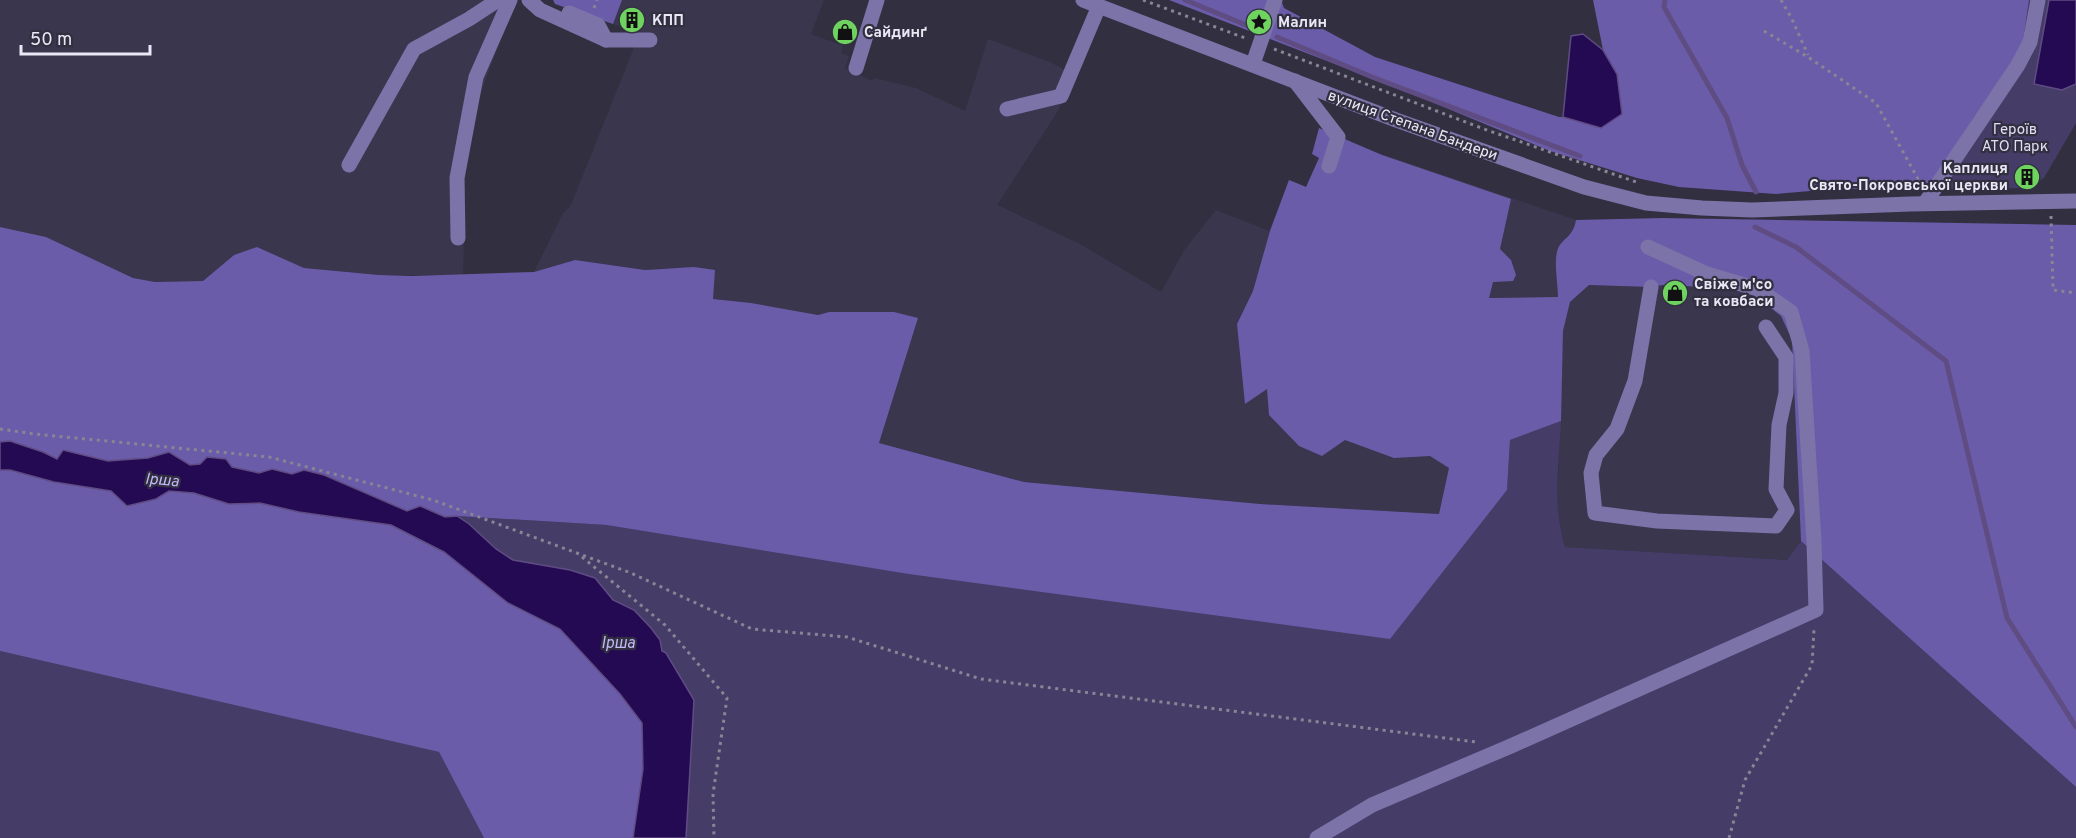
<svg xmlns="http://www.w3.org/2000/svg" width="2076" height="838" viewBox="0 0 2076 838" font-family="Overpass,sans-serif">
  <rect width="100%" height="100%" fill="#322f41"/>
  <g fill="#3a364e">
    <polygon points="0,0 501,0 513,5 477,104 466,147 463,275 379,275 304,268 257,247 234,255 203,281 155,282 133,278 46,237 0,227"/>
    <polygon points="622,0 824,0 811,34 843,46 841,53 849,56 845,68 872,81 874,78 916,88 965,111 988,39 1052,63 1076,76 1056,114 997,205 1080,244 1161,292 1185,249 1216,210 1269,231 1289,180 1337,198 1355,145 1576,220 1564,297 1489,298 1439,514 1260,504 1024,482 879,443 918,318 829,312 818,315 751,303 712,299 667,268 645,270 575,260 534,272 563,213 570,207 640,33 613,24"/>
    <polygon points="1589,285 1651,287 1663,285 1747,289 1781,316 1792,340 1801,541 1788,560 1565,547 1559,528 1557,507 1563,331 1570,302"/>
  </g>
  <g fill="#453d68">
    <polygon points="2029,0 2049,0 2034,84 2062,90 2076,84 2076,123 2044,178 2028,188 1928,189 1974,117 2022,48"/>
    <path d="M1561,421C1559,463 1552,506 1565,547L1787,560L1801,541L2076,787V838H686L688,803L660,640L634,610L613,600L595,578L570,570L513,560L496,549L469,524L457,516L607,525L1479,524L1507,490L1510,440Z"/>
    <polygon points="0,651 439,752 484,838 0,838"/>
  </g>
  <g fill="#6b5ca9">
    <polygon points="553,0 622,0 613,24 555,4"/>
    <polygon points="1169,0 1281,0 1284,8 1375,57 1559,117 1563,117 1617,74 1603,50 1593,0 2029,0 2022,48 1974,117 1928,189 1834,189 1776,194 1679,187 1637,178 1550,151 1410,93"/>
    <path d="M1319,128L1382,155L1511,199L1500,249L1511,260L1516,275L1513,281L1493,282L1489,298L1558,297C1558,285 1554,263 1557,252C1560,238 1573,239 1576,220L1663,218L2076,225V787L1801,541L1792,340L1781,316L1747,289L1663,285L1651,287L1589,285L1570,302L1563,331L1561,421L1510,440L1507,490L1390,639L909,574L607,525L457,516L448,518L420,506L407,511L324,475L304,470L292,474L272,469L259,473L232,467L200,464L190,465L169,452L148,458L108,461L90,457L57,459L43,452L10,441L0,442V227L46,237L133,278L155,282L203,281L234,255L257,247L304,268L379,275L412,276L534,272L575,260L645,270L694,267L715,270L713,299L751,303L818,315L829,312H894L918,318L879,443L1024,482L1260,504L1439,514L1449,468L1430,456L1394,458L1345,440L1322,456L1299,446L1269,415L1267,389L1245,404L1237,324L1253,291L1270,231L1289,180L1306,187L1319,158L1312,154Z"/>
    <polygon points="0,470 10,470 54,482 111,491 127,506 156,499 169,491 193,493 229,504 260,503 299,512 391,525 444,552 508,603 560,629 620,694 642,723 643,769 633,838 484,838 439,752 0,651"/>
  </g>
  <g fill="#240953" stroke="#5f4c83" stroke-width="1.5">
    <polygon points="2049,0 2076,0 2076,84 2062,90 2034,84"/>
    <polygon points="1583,34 1603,50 1617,74 1622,114 1601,128 1563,117 1571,36"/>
    <polygon points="10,441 43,452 57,459 63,450 108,461 148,458 169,452 190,465 200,464 207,457 226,459 232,467 259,473 272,469 292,474 304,470 324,475 407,511 420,506 445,517 457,516 469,524 496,549 513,560 570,570 595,578 613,600 634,610 651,628 660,640 662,651 666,653 694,700 686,838 633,838 643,769 642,723 620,694 560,629 508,603 444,552 391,525 299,512 260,503 229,504 194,493 169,491 156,499 127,506 111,491 54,482 10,470 0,470 0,442"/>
  </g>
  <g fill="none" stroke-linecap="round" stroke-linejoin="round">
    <g stroke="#5f4c83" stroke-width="5">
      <polyline points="1185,0 1251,27"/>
      <polyline points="1665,0 1664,7 1727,118 1742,165 1756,192"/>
      <polyline points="1277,37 1372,77 1580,156"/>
      <polyline points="1755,227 1796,247 1946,361 2007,618 2076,727"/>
    </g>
    <g stroke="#888594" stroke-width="3" stroke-dasharray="3 4.5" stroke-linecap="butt">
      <polyline points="1143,0 1245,38"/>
      <polyline points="1781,0 1791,17 1808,55"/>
      <polyline points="594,8 597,0"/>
      <polyline points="1764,31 1808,57 1876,103 1918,179 1921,180"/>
      <polyline points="1274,49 1484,129 1639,183"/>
      <polyline points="2051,216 2053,290 2076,293"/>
      <polyline points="0,429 35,434 269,457 433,500 631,573 752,629 847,637 981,679 1476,742"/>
      <polyline points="582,557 665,625 727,698 713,794 714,838"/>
      <polyline points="1729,838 1745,780 1812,665 1814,629"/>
    </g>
    <g stroke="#7c73a8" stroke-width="15">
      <polyline points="529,0 540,10 606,40 650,40"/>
      <polyline points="1083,0 1396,120 1584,187 1646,203 1702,208 1752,210 1910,204 2076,201"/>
      <polyline points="569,13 598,25 606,40"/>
      <polyline points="1253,64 1275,0"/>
      <polyline points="856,68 877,0"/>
      <polyline points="1295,81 1338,137 1329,166"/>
      <polyline points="1007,109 1061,96 1099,6"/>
      <polyline points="349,165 414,49 469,19 498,0"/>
      <polyline points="1925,203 2018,65 2030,42 2038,0"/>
      <polyline points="458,238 457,178 476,77 510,0"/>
      <polyline points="1651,287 1635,381 1617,429 1596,455 1591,473 1595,513 1657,521 1776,526 1787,510 1776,489 1779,425 1786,393 1786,357 1766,327"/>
      <polyline points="1317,838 1372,805 1511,746 1816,610 1814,541 1802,351 1791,312 1758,289 1707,274 1648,247"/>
    </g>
  </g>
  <defs>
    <g id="building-disc" transform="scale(1.35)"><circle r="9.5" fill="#6fd35f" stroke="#322f41"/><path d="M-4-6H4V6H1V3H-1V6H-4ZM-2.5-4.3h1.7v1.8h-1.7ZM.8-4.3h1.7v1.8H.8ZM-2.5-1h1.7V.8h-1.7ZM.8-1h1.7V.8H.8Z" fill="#111"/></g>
    <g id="sight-disc" transform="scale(1.35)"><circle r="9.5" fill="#6fd35f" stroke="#322f41"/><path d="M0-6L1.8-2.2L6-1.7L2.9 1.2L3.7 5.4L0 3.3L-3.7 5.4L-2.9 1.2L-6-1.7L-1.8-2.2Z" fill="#111"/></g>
    <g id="shop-disc" transform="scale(1.35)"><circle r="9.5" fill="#6fd35f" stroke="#322f41"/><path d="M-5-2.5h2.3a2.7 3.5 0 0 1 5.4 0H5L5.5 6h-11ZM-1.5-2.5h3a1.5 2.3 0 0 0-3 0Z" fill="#111"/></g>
  </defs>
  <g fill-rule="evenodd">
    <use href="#building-disc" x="632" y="20"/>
    <use href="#sight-disc" x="1259" y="22"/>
    <use href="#shop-disc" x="845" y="32"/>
    <use href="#building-disc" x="2027" y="177"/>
    <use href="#shop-disc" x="1675" y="293"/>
  </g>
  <g text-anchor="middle" stroke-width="4.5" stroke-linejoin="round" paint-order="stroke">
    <g font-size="15" font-weight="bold" fill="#eae8f4" stroke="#322f41" text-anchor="start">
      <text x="652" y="25">КПП</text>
      <text x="1278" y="27">Малин</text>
      <text x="864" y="37">Сайдинґ</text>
      <text x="2008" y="173" text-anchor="end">Каплиця<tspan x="2008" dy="17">Свято-Покровської церкви</tspan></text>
      <text x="1694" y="289">Свіже м'со<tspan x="1694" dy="17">та ковбаси</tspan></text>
    </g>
    <g font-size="15" fill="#eae8f4" stroke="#322f41">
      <text transform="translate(1413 125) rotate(20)" y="5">вулиця Степана Бандери</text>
    </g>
    <g font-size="15" fill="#e0ddf3" stroke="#322f41">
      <text x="2015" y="134">Героїв<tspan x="2015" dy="17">АТО Парк</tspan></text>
    </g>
    <g font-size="16" font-style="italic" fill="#c2b9f9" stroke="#322f41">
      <text transform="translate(162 479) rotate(5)" y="6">Ірша</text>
      <text x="618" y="648">Ірша</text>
    </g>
  </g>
  <path d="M21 45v9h129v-9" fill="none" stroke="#eae8f4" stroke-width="3"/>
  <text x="30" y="45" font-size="18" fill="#eae8f4" stroke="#322f41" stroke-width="4.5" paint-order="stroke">50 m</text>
</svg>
